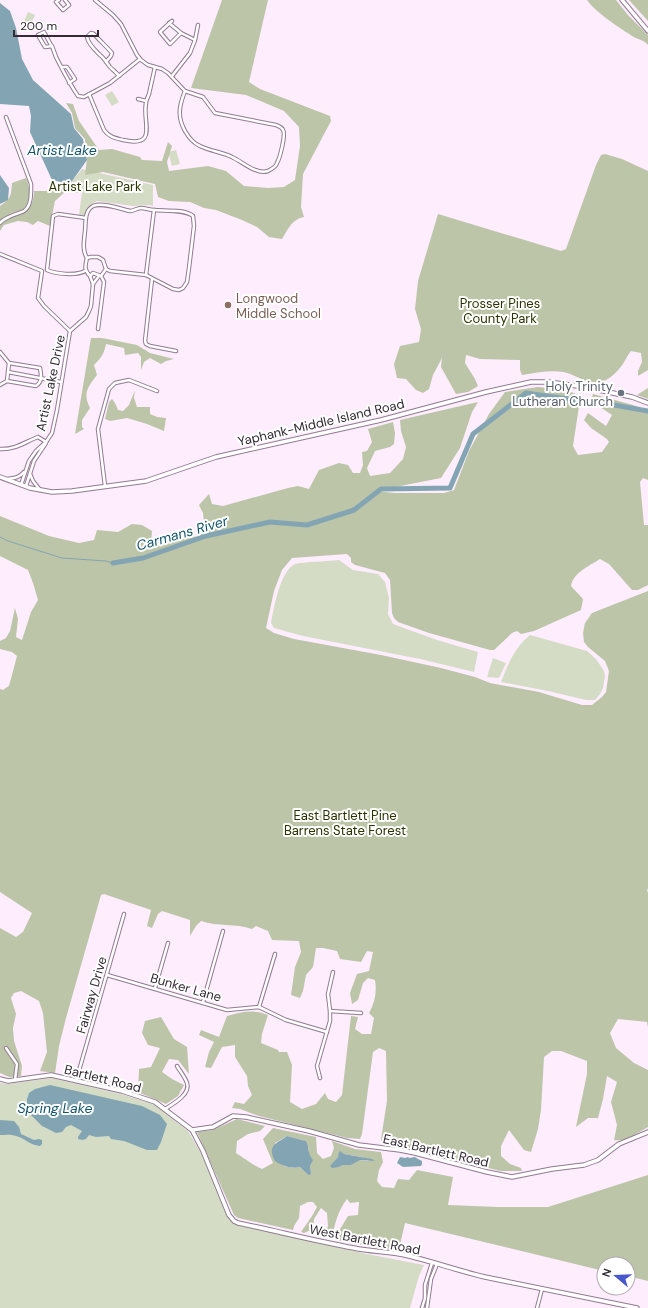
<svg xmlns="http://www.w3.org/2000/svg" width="648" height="1308" viewBox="0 0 648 1308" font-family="'DM Sans',sans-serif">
  <rect width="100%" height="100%" fill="#fdedfd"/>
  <g fill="#d5dcc5">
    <polygon points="28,12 35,15 29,29 22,26"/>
    <polygon points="112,91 119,102 112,106 105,95"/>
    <polygon points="176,150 180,164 172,166 168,152"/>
    <path d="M82,169L153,185V206L149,205L133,206L97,201C90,205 88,209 85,216L79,215L82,192L70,184Z"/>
    <path d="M339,560L353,570L378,574L385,582L389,598L388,614L393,624L437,640L478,652L474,672L420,659L303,636L274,628L271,623C274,608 280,571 295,564C301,562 331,561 339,560Z"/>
    <path d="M530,635L587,651L596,659L604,671L605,676L603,688L600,694L595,700H586L548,691L501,682C508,664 515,647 530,635Z"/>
    <polygon points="493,658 506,663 499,678 487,677"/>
    <polygon points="51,1078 121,1094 155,1105 188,1131 201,1153 229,1217 238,1224 367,1254 424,1265 419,1276 410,1308 0,1308 0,1083 7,1084"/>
  </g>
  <g fill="#bcc5a7" fill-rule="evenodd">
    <path d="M222,0H268L249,82L260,89L330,116L331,121L303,174L301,207L304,217C292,219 288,229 282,239L269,237L257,227L242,220L216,210L204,208L190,202L169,201L158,197L155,184L103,172L85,175L87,159L85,139L75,128L72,113L66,103L73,104L79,121L99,150L112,149L140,157L142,160L162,161L168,142L172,146L167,162L169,171L208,166L226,171L244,186L268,188L284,187L295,180L300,146L299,127L284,111L246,95L191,88Z"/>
    <path d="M587,0H616L628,15L648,35V45C644,40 639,40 634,37C621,29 595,12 587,0Z"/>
    <polygon points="629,0 648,0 648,21"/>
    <path d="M605,154L622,159L648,171V370L638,376V371L642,362L641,353L631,351C626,357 624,364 619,369C616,373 609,379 604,381C590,388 577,374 563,372C550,370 535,373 522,375L520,370V360L480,359L466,355L465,363L475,379L478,386L468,392L456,394L441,367L442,358L433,375L429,389L423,393L416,390L406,379L397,378L394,364L400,346L419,342L421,329L415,309L418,281L438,214L561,251L566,249L596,165L601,155Z"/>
    <path d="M26,178C31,189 30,199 25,209L11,213L0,222V206C11,198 11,196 12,183Z"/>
    <path d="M72,186L77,189L80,193L66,191L55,201L50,226L38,221L33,225L27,222L18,221L4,225L0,231V225C15,210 33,220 34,191H49L63,187Z"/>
    <path d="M91,338H102L137,345L150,353L174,359L166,361L161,364L150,358L144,362L141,370V357L138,353L125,355L124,348L106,344C104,354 101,358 94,365L97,375C87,388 83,393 90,408L82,420V427L84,429L75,434Z"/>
    <path d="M538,387L566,390L583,397L579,406L573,446L578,455L602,452L609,442L607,439L591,428L584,420L588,413L606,426L612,415L591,401L593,394L633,405L648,411V480L643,478L640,482L644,525H648V585L638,590H632L609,564L600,559C589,566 573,573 571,586L583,599L581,610L534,631L521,634L517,631L512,633L494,650H490L429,633L398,622L394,618L392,613L390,580L385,573L355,565L351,562V558L347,554L292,558L282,570L274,591L266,628L274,633L294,639L381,655L441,668L475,677L490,683L539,692L582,705H592L602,697L606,692L609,671L605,661L588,647L584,642L583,633L585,623L592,613L648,591V888L647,891L648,892V1027L647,1022L618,1019L610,1033L616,1048L634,1063L648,1070V1127C637,1133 627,1142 614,1140L617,1125L611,1102L617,1082L607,1076L603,1099L598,1118H588L576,1127L587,1074V1061L561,1051H552L544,1057L541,1110L538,1129L531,1152L524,1150L509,1130L501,1146V1156L510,1164L521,1168L522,1171H500L412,1148L386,1144L382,1143L381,1139L387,1101L386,1051L379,1048L373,1052L362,1134L360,1139L347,1138L259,1116L240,1109L232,1108L235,1102L244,1104L252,1095L248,1086L247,1076L235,1057V1045L222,1047L211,1068L205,1067L209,1052L214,1042L199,1035L201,1030L219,1037L227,1016C242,1012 253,1009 268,1015L262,1034L261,1043L278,1050L279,1052H287L292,1065L290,1102L302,1109L316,1104L325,1093L328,1099L336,1102L342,1095L351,1016L358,1017L355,1029L362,1034H371L374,1018L369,1013C375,1002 377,992 375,980L368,978L363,983L358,1000L352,1004L350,993L357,974L369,971L373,952L367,951L361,962L340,959L337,951L323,948H316L313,967L306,975L303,991L300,998L291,995L295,967L301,952L299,941L272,940L268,931L256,926L252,929C235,923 218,927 201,921L196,926L190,936V920L162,911L158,914L152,928L147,926L151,910L104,894L101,895L66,1018L59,1046L55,1073L40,1071L47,1052L43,1013L39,1001L21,991L14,993L11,998L16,1014L13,1028L14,1041L22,1066L21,1076L9,1077L0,1073V928L16,937L23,932L32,913L0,892V689L4,690V689L9,686L17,656L12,652L0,649V641L6,638L10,631L15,608L18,619L16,637L22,640L31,612L38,600L33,583L28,570L0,556V516L49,536L79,543L94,540L97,530L118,532L132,524L142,525L152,531L151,545L157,546L168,541L199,536L205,531L203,513L199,505L209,494L212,504L223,506L288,488L298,486L309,489L319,470L339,463L348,465L353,473H360L363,465L362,452L367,451L372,442L368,429L393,422L395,433L394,444L390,447L375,451L367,468L370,476L390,473L403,459L406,447L401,431L400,420L478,402L472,412L460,448L441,478L375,491L395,493H444L454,490L469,451L489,414L505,392Z"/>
    <polygon points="648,388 648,399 637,395"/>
    <polygon points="135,390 134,398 137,407 150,407 150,414 157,417 166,418 164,431 147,424 127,418 110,421 105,419 109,402 112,399 115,403 118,410 123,411 129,405"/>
    <polygon points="161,1017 174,1039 187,1047 189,1074 178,1060 169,1059 162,1072 172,1079 184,1085 178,1096 166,1104 138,1092 139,1069 151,1067 160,1048 148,1045 142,1033 145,1021"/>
    <path d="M237,1119L265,1126L260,1131L248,1134L237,1141L236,1153L254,1165L262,1169L273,1163L263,1139L273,1128L316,1137L317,1153L323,1159L331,1156L334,1148L332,1141L355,1149L381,1152L383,1162L379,1170L377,1181L382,1187L394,1188L398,1179L409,1180L417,1170L453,1177L448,1205L497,1207H548L648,1175V1281L628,1276V1264H604V1271L405,1223L399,1249L397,1251L336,1240L339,1231L348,1216L358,1215L359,1202L350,1203L347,1199C339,1209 333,1226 333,1239L324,1236L328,1226L327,1213L321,1208L314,1219L313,1229L304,1233L301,1232L312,1216L317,1207L313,1202H308L300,1206L299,1218L294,1226L293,1230L238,1218L234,1215L197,1132L213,1130ZM287,1136L306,1141L309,1150L308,1155L312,1160L310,1166L311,1173L307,1174L300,1167L293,1168L284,1166L282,1164L275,1143ZM343,1154L362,1157L370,1161L359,1160L351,1165H343L339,1167L331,1166L338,1157Z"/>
  </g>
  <g fill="#83a5b3">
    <polygon points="0,3 10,11 16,28 22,59 33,80 71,114 74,128 83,139 87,160 70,184 52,180 30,132 31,116 29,106 0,104"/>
    <polygon points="0,175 9,188 8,200 0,204"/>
    <polygon points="50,1085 142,1106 160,1115 167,1124 161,1142 157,1150 147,1150 124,1141 111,1139 109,1136 96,1137 89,1135 86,1139 82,1140 78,1139 78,1137 82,1131 71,1125 66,1127 62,1132 56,1133 42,1126 31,1115 27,1102 27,1099 29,1093 35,1089"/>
    <path d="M0,1120L14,1121L19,1127L21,1134L34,1140L39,1139L42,1140V1144L40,1146C29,1145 25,1138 16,1136C11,1134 5,1135 0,1135Z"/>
    <path d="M287,1136L306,1141C310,1149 307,1153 313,1160L310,1166L311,1173L310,1175L307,1174L300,1167C290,1169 283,1166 275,1161C267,1145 276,1144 287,1136Z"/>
    <polygon points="340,1151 344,1154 372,1159 375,1161 360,1160 351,1165 343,1165 339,1167 332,1168 330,1166 338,1157 339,1152"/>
    <polygon points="400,1157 405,1158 408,1157 409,1158 415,1157 418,1159 422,1161 422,1164 421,1166 403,1167 397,1163"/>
  </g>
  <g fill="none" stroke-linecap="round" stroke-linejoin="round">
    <polyline stroke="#83a5b3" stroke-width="1" points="0,537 8,541 62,558 106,561 113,563"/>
    <g stroke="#83a5b3" stroke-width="5">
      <polyline points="597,402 648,411"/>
      <polyline points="113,563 143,558 206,536 270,522 307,525 354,510 381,489 450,488 473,434 526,393 581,401"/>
    </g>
    <g stroke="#917a92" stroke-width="4.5">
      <g id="street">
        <polyline points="59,0 56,2 63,10 69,5 65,0"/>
        <path d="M95,0L113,15L121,24L137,55L141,60L148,65L162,69L168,73L185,91L203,97L215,113L276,125C278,126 282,127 283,130C286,134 280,158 277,163C276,167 272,169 268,171C256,175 243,162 232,157C222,152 210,151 200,146C193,143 189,138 185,131C177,117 179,106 185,91"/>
        <polyline points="169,23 181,33"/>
        <polyline points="195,40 198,25"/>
        <path d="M52,46L45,47L38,35L44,32L51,45L52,46L56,57C63,71 69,83 78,96L84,97L110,83L140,59"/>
        <path d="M106,62L111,56L112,53C106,46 100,41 94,34L91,33L87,37C88,44 95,50 100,55C104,58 107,63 110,67C113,70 117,73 119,76"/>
        <polyline points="63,67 67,67 75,79 69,83"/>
        <polyline points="172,76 190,53 195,40 181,33 170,44 160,32 172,21"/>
        <path d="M89,94L104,130C109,137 115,138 123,140C159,148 142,122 146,103C146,100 148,97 149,94C151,85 153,76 155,67"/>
        <polyline points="138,99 146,101"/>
        <path d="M0,223C3,219 7,218 11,216C15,214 20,213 24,211C32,206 31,192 31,184L6,117"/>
        <polyline points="0,254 42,271 38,298 44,306 70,331"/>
        <path d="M91,257H98L103,260L106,269L101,276L93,273L90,276C84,270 85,266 87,258Z"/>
        <path d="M87,258C82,250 84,241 85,231C86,223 84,211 93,206C103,202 120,209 130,211C134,211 137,208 141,208C145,208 150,210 154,210C164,211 185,209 193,216L194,226L189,268L187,282L183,288L179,290L173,289L146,275L110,271L106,269"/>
        <path d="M85,271C76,276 56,274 47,270L53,216L58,214L86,218"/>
        <polyline points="146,275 154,210"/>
        <polyline points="90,276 93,284 99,276"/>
        <polyline points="152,279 145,341 146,344 150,346 176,351"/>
        <polyline points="98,329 104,282 101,276"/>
        <path d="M0,352L9,363L40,368C41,375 43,381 36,386L7,381L0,385"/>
        <polyline points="8,372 61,382"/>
        <polyline points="7,381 9,363"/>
        <path d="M0,449C15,450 25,442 38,437L46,442"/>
        <polyline points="30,474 33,481 40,490"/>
        <path d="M7,479C14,478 19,478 24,472"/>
        <polyline points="21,485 29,461 36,451 46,442 52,433 57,410 70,331 86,317 89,311 91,306 93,284"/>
        <polyline points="26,486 34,461 46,443"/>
        <polyline points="105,486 98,429 109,389 115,383 129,380 157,391"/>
        <polyline points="107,975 227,1010 259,1007 286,1020 327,1032"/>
        <polyline points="155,988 168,943"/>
        <polyline points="203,1002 223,931"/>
        <polyline points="259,1007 275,954"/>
        <polyline points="330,1011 361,1013"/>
        <polyline points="6,1048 17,1064 15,1080"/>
        <polyline points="320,1078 317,1066 330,1021 330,1011 328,994 333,972"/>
        <polyline points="76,1081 124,914"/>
        <path d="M165,1109C173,1104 191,1094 187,1083C185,1077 180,1071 177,1066"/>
        <polyline points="422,1308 425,1298 425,1285 432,1263"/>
        <polyline points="427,1308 431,1279 437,1264"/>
        <polyline points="537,1308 542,1289"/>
      </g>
    </g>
    <g stroke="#917a92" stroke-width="5.5">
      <g id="secondary">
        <polyline points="622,0 648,31"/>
        <polyline points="0,477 30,488 52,492 72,491 146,481 216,457 381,420 486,392 531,382 549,382 584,387 632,397 648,403"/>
        <path d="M0,1079L8,1081L51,1075L122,1091L155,1102L192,1130L203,1151L229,1215L234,1221L238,1223C277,1231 315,1241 354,1248C372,1252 391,1251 409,1256C434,1262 459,1271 485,1277L637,1308"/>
        <polyline points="192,1130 213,1127 233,1116 246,1117 309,1131 359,1145 400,1150 415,1153 487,1172 512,1177 552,1169 584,1165 598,1160 619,1144 648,1132"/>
      </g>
    </g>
    <use href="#street" stroke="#fff" stroke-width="2.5"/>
    <use href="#secondary" stroke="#fff" stroke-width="3.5"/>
  </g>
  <circle fill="#8d6e63" stroke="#fff" stroke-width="1.5" cx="228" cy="305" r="4"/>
  <circle fill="#6b7280" stroke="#fff" stroke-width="1.5" cx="621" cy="393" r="4"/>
  <g text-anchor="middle" stroke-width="4" stroke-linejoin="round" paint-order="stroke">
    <g font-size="13" fill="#2a3401" stroke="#fff">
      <text x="95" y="191">Artist Lake Park</text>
      <text x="500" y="308">Prosser Pines<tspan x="500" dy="15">County Park</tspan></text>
      <text x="345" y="820">East Bartlett Pine<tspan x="345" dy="15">Barrens State Forest</tspan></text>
    </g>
    <g font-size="13" fill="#785e54" stroke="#fff" text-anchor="start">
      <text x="236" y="303">Longwood<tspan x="236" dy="15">Middle School</tspan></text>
    </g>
    <g font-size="13" fill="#332a34" stroke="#fff">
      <text transform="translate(50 383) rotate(-78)" y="5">Artist Lake Drive</text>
      <text transform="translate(321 422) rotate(-13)" y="5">Yaphank-Middle Island Road</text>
      <text transform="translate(186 987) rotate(16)" y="5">Bunker Lane</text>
      <text transform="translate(91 995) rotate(-74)" y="5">Fairway Drive</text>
      <text transform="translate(103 1078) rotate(14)" y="5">Bartlett Road</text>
      <text transform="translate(436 1150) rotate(13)" y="5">East Bartlett Road</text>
      <text transform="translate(365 1239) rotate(11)" y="5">West Bartlett Road</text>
    </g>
    <g font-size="13" fill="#5b616d" stroke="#fff" text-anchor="end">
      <text x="613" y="391">Holy Trinity<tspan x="613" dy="15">Lutheran Church</tspan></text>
    </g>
    <g font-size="14" font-style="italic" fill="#13556c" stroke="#fff">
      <text x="62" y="155">Artist Lake</text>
      <text transform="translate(182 533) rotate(-16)" y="5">Carmans River</text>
      <text x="55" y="1113">Spring Lake</text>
    </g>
  </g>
  <g transform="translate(616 1276) rotate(289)"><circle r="19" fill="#ffffff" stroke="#adaaae"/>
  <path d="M0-3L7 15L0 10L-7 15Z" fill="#4857cc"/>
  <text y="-6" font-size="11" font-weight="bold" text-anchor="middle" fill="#332a34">N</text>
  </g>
  <path d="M14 30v6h84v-6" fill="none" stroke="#332a34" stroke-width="2"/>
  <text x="20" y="30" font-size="12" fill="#332a34" stroke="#ffffff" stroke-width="3" paint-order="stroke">200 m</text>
</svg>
